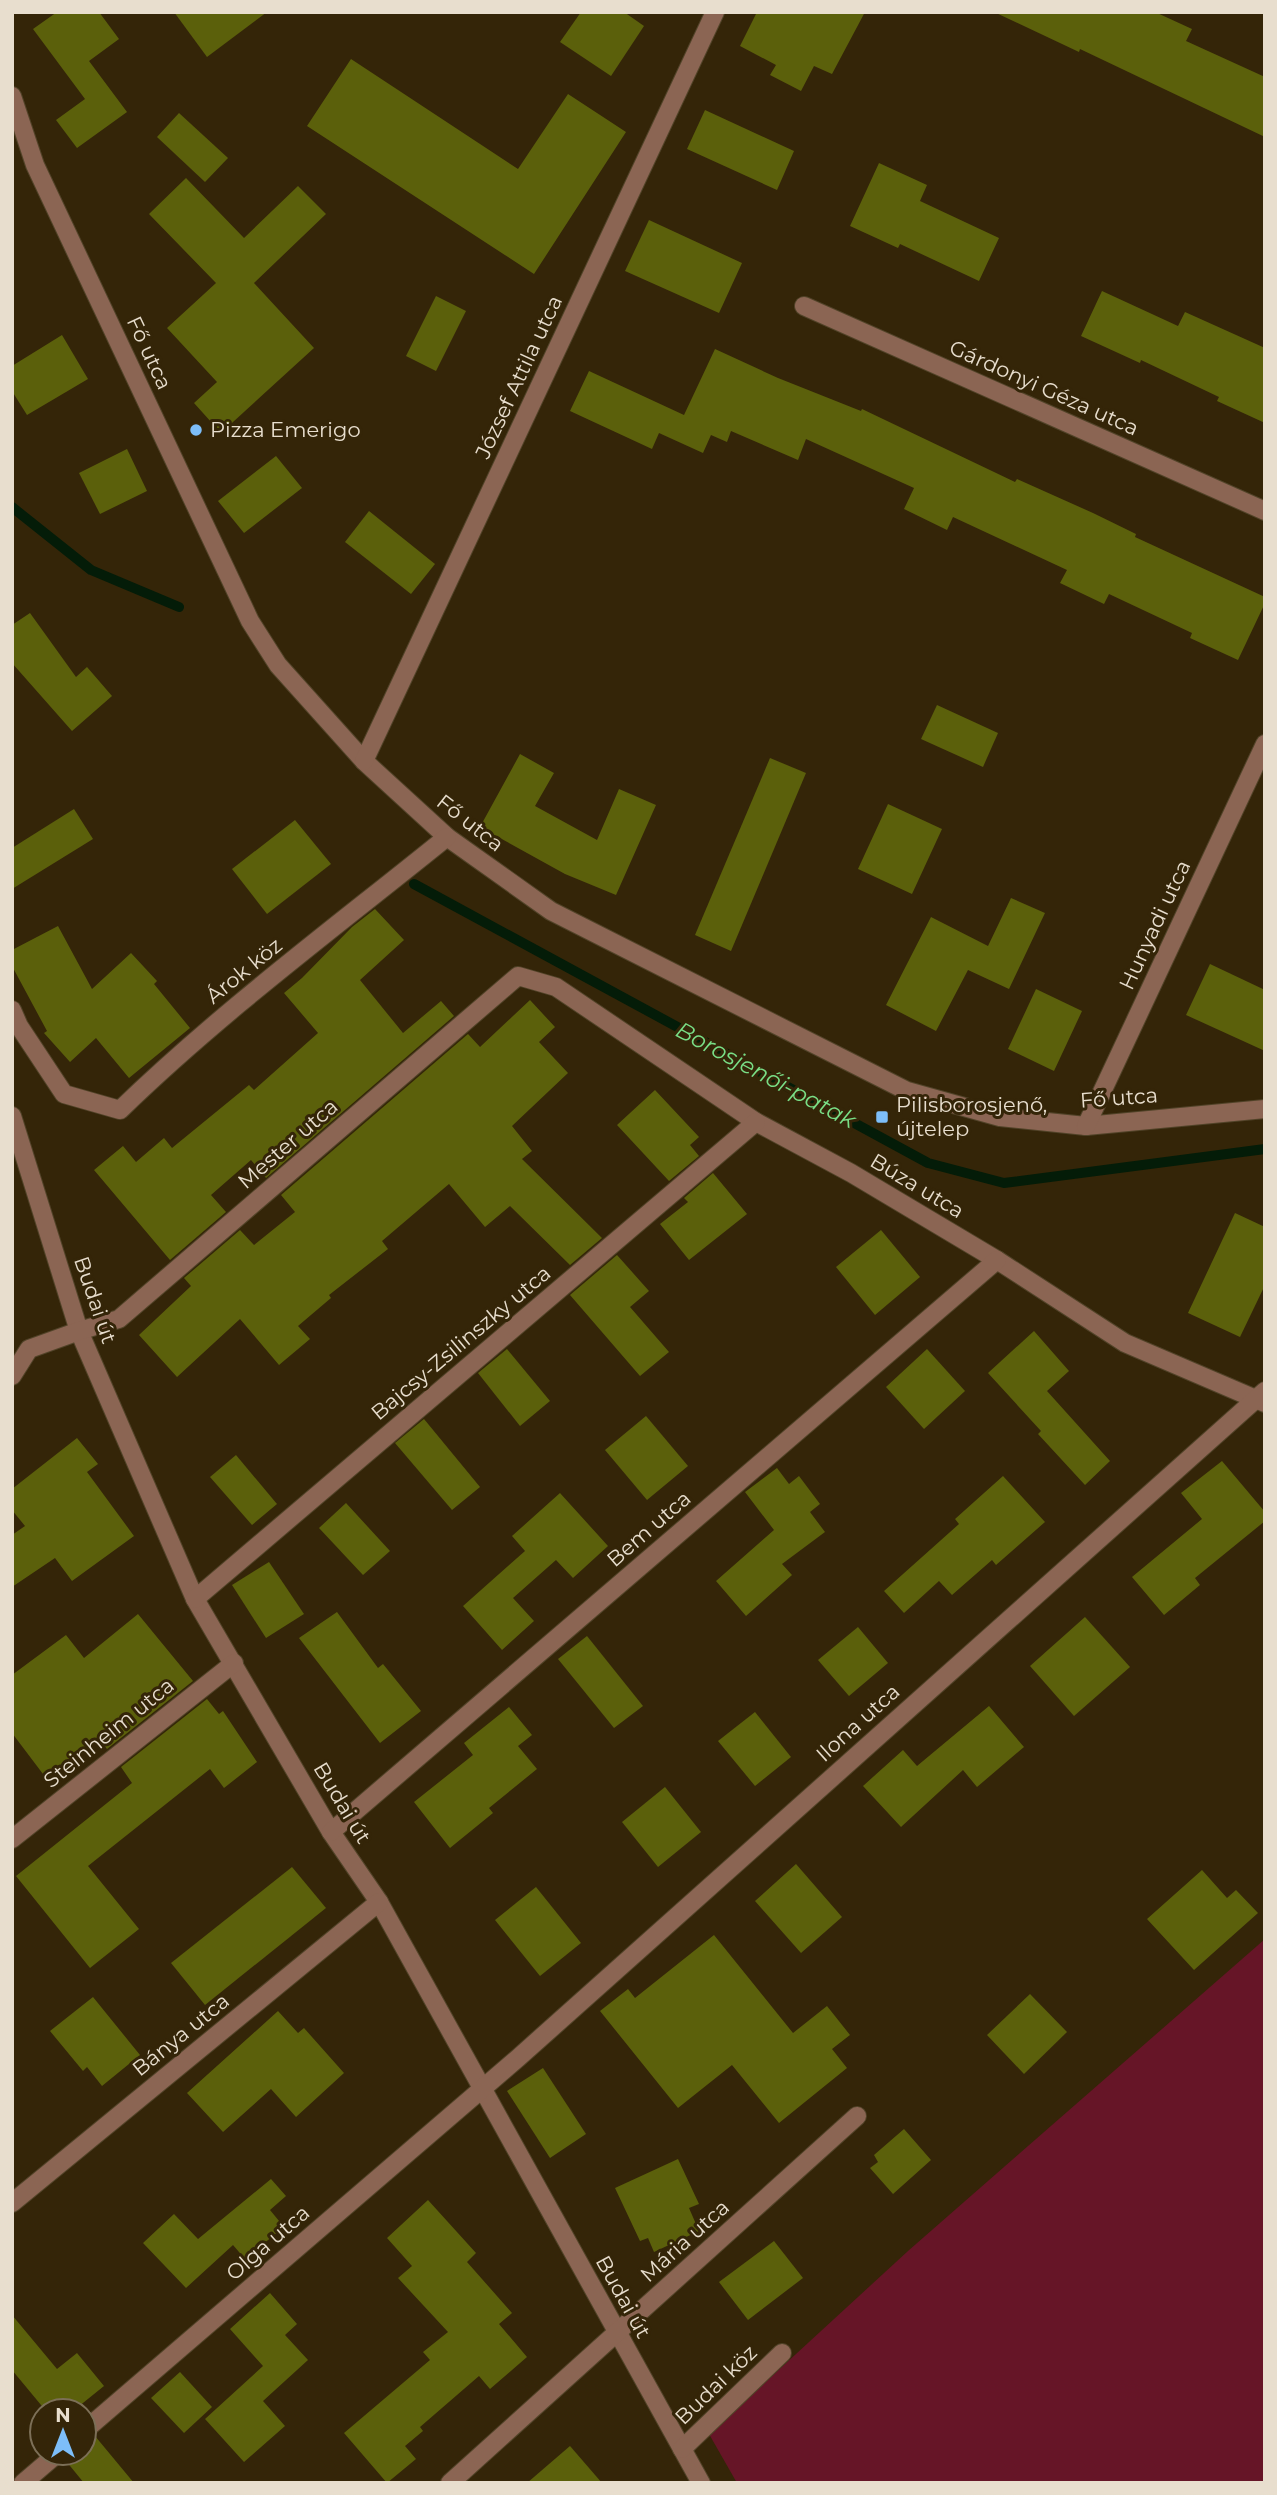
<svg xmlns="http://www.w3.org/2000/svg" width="1277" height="2495" viewBox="0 0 1277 2495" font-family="Montserrat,sans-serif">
  <rect width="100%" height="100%" fill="#342508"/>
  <polygon fill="#661527" points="1265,1939 1265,2483 737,2483 709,2434 908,2251"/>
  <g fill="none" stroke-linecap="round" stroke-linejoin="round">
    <g stroke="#041c08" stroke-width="10">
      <polyline points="12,507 91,570 179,607"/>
      <polyline points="414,884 928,1163 1004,1183 1265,1149"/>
    </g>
  </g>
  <g fill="#5b600b">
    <polygon points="57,12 99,12 119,39 89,61 127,112 77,148 56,120 85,99 33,29"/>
    <polygon points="174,12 267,12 207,57"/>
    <polygon points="581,12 624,12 644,26 611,76 560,42"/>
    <polygon points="757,12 865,12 832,74 814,66 801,91 770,75 776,65 740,46"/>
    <polygon points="994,12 1155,12 1192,29 1186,41 1265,77 1265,137 1080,49 1079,52"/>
    <polygon points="351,59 518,169 568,94 626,132 534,274 307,126"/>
    <polygon points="705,110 794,151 777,190 687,149"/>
    <polygon points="179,113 228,158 205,182 157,137"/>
    <polygon points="879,163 927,185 920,201 999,238 979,281 900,244 898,248 850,226"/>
    <polygon points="186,178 244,238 298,186 326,214 254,283 314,348 221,433 194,403 217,382 167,328 216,283 149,214"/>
    <polygon points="649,220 742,263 719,313 625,271"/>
    <polygon points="1102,291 1178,326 1185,312 1265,348 1265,423 1217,401 1219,397 1141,360 1140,363 1081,336"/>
    <polygon points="436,296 466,311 436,371 406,356"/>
    <polygon points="62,335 88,379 27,415 12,391 12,366"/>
    <polygon points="715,349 778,378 861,411 862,409 1015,482 1017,479 1093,513 1136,534 1135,537 1265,597 1265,603 1238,660 1190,638 1192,633 1109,594 1104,604 1060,583 1067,570 953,517 947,530 904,509 914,488 806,439 798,460 731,431 727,442 711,435 703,453 659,433 652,449 570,411 589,371 684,415"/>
    <polygon points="127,449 147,491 100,514 79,473"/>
    <polygon points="276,456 302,488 244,533 218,501"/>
    <polygon points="369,511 435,564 411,594 345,542"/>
    <polygon points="30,613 76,677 87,667 112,696 72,731 12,663 12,625"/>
    <polygon points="937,705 998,733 983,767 921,739"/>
    <polygon points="520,754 554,773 535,806 597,840 619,789 656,805 616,895 565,874 480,827"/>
    <polygon points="770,758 806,773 731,951 695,935"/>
    <polygon points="888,804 942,829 912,894 858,869"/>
    <polygon points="74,809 93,839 12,889 12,848"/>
    <polygon points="295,820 331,864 267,914 232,869"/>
    <polygon points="1011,898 1045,913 1009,989 968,970 936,1031 886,1005 931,917 988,946"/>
    <polygon points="375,909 404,940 360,980 403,1033 441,1001 454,1016 266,1178 251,1160 211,1195 226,1212 170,1260 94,1170 123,1146 136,1162 164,1138 172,1148 249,1085 254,1090 318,1033 284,993 302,978 352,927"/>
    <polygon points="58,926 92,989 131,953 157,981 154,984 190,1028 129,1078 96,1038 70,1062 44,1033 47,1031 12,966 12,950"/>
    <polygon points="1210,964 1265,990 1265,1051 1186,1015"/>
    <polygon points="1036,989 1082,1011 1054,1071 1008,1049"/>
    <polygon points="530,1000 555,1027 539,1042 568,1073 512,1126 532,1151 522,1159 602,1238 570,1265 510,1206 485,1227 449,1184 382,1241 388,1249 329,1295 331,1298 298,1326 310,1339 279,1365 240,1319 177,1377 139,1335 191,1286 184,1278 240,1230 254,1245 295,1212 281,1195 468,1034 480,1047"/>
    <polygon points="655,1090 699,1137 690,1145 699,1156 669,1181 617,1125"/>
    <polygon points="713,1173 747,1214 689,1260 660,1224 688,1202 684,1198"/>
    <polygon points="1235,1213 1265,1227 1265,1285 1240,1337 1188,1313"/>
    <polygon points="881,1230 920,1277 875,1315 836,1267"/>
    <polygon points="617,1255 649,1291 630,1307 669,1352 640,1376 570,1295"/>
    <polygon points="1034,1331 1069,1371 1047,1391 1110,1461 1085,1485 1038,1434 1041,1431 988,1373"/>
    <polygon points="507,1349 550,1401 520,1426 478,1373"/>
    <polygon points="927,1349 965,1391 924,1429 886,1387"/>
    <polygon points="646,1416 688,1466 647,1500 605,1450"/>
    <polygon points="424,1419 480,1487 452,1510 395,1443"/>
    <polygon points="77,1438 98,1464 87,1472 134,1536 72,1581 55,1558 12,1587 12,1535 25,1526 12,1510 12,1489"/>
    <polygon points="236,1455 277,1504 252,1525 210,1477"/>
    <polygon points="1222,1461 1265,1512 1265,1521 1195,1578 1200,1585 1164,1615 1132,1577 1202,1519 1181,1493"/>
    <polygon points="777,1468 789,1484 799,1476 820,1504 810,1512 825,1532 782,1564 792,1575 746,1616 716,1581 774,1530 745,1492"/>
    <polygon points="1003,1476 1045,1522 996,1565 992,1560 952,1595 939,1581 904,1613 884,1591 959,1524 955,1519"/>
    <polygon points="560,1493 608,1546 573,1578 556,1560 513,1598 534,1621 502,1650 463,1606 525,1551 512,1536"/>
    <polygon points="346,1503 390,1551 363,1575 319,1528"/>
    <polygon points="269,1562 304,1614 266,1638 232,1585"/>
    <polygon points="337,1612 378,1668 383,1664 421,1711 380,1743 299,1638"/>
    <polygon points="138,1614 193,1681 107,1749 99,1739 46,1778 12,1733 12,1675 66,1635 84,1658"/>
    <polygon points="1085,1617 1130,1667 1074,1716 1030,1666"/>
    <polygon points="858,1627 888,1663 849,1696 818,1660"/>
    <polygon points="587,1636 643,1706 614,1728 558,1659"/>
    <polygon points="207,1699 219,1714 223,1711 257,1762 224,1788 210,1769 88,1866 139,1929 90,1968 16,1876 132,1783 121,1767"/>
    <polygon points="989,1706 1024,1747 977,1787 963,1770 901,1827 863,1786 903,1750 917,1766"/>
    <polygon points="509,1707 532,1735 518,1746 537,1769 489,1808 493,1813 450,1848 414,1802 473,1755 464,1743"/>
    <polygon points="755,1712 791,1757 755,1786 718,1741"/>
    <polygon points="665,1787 701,1832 658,1867 622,1822"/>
    <polygon points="796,1864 842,1917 801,1953 755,1901"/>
    <polygon points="292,1867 326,1908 205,2005 171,1963"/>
    <polygon points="1202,1870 1227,1898 1236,1890 1258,1913 1194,1970 1147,1919"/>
    <polygon points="536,1887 581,1943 540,1976 495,1920"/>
    <polygon points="714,1935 793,2033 827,2006 850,2035 832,2049 847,2068 779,2123 732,2065 678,2108 600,2011 628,1989 635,1998"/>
    <polygon points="1030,1994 1067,2032 1024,2074 987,2035"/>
    <polygon points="93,1997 140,2055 102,2086 87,2067 83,2071 50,2031"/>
    <polygon points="278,2011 298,2033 304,2028 344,2073 296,2117 271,2089 223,2132 187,2093"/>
    <polygon points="543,2068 586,2134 550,2158 507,2091"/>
    <polygon points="904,2129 931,2160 893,2194 870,2168 878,2162 874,2155"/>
    <polygon points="678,2159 699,2204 689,2208 699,2231 654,2252 648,2238 640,2241 615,2188"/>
    <polygon points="271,2179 286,2196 270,2210 284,2227 245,2259 233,2245 186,2288 143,2243 174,2214 198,2239"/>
    <polygon points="428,2200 476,2253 467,2262 512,2313 499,2324 527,2357 490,2389 479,2376 420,2427 423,2431 405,2446 416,2459 387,2483 344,2433 430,2360 423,2352 448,2332 398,2278 412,2266 387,2238"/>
    <polygon points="774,2241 803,2278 748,2320 719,2282"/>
    <polygon points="270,2293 297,2324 285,2335 308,2360 263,2401 285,2426 244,2462 205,2419 263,2366 230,2329"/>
    <polygon points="12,2315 57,2369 77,2353 104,2386 73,2411 46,2411 12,2370"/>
    <polygon points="180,2372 212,2407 184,2433 151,2398"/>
    <polygon points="95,2436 134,2483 84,2483 66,2461 72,2453 84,2453 84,2443"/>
    <polygon points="570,2446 602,2483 527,2483"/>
  </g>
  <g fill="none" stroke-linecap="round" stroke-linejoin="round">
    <g stroke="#514328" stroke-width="20">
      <g id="minor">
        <polyline points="12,96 35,165 250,621 278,665 364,761 447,837 551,911 907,1091 1000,1117 1086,1126 1265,1109"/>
        <polyline points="804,306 1265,511"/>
        <polyline points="364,761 715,12"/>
        <path d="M12,1010L19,1026L64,1094L120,1110C222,1011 337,926 447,837"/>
        <polyline points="12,1116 79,1331 195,1599 331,1832 379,1902 701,2483"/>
        <polyline points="1086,1126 1265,744"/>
        <polyline points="12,1376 29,1349 79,1331 119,1319 518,976 556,987 756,1122 851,1173 997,1260 1125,1343 1265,1403"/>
        <polyline points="195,1599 756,1122"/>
        <polyline points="331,1832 997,1260"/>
        <polyline points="12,1839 234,1663"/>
        <polyline points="12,2203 379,1902"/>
        <polyline points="84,2431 518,2058 1265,1391"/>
        <polyline points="682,2449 782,2353"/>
        <polyline points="23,2483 58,2453"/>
        <polyline points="450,2483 857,2116"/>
      </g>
    </g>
    <use href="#minor" stroke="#8b6553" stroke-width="18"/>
  </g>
  <g fill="#7dbef9" stroke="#342508" stroke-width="2.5">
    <circle cx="196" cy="430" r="7"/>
    <rect x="875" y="1110" width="14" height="14" rx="3.5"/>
  </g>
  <g text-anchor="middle" stroke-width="6" stroke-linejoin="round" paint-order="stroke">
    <g font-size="21" fill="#e8dece" stroke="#342508">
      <text transform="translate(149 353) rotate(65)" y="7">Fő utca</text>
      <text transform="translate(519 377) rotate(-65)" y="7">József Attila utca</text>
      <text transform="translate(1044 388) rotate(24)" y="7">Gárdonyi Géza utca</text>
      <text transform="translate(470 823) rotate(38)" y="7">Fő utca</text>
      <text transform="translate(1155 925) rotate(-65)" y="7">Hunyadi utca</text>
      <text transform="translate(244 971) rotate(-39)" y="7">Árok köz</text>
      <text transform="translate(1119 1098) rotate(-4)" y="7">Fő utca</text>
      <text transform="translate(288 1144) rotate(-41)" y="7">Mester utca</text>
      <text transform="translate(917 1186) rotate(31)" y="7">Búza utca</text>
      <text transform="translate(95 1300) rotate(71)" y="7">Budai út</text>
      <text transform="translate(461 1343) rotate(-40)" y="7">Bajcsy-Zsilinszky utca</text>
      <text transform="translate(649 1529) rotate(-41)" y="7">Bem utca</text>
      <text transform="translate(858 1723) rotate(-42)" y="7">Ilona utca</text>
      <text transform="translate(109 1733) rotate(-39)" y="7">Steinheim utca</text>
      <text transform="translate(342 1803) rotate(59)" y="7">Budai út</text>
      <text transform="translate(181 2035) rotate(-39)" y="7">Bánya utca</text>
      <text transform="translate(685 2241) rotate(-42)" y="7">Mária utca</text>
      <text transform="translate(268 2243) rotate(-41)" y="7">Olga utca</text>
      <text transform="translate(623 2297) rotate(61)" y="7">Budai út</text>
      <text transform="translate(716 2385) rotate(-44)" y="7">Budai köz</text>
    </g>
    <g font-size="21" fill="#e8dece" stroke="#342508" text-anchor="start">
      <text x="210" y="437">Pizza Emerigo</text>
      <text x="896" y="1112">Pilisborosjenő,<tspan x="896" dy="24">újtelep</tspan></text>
    </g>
    <g font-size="23" font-style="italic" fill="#79de86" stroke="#342508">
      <text transform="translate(766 1075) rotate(28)" y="8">Borosjenői-patak</text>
    </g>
  </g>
  <rect width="1277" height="2495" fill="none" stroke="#e8dece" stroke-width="28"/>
  <g transform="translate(63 2432)"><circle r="33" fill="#342508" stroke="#7c6f57" stroke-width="2"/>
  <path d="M0-5L12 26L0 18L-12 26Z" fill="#7dbef9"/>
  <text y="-10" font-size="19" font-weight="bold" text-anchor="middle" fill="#e8dece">N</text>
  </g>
</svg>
